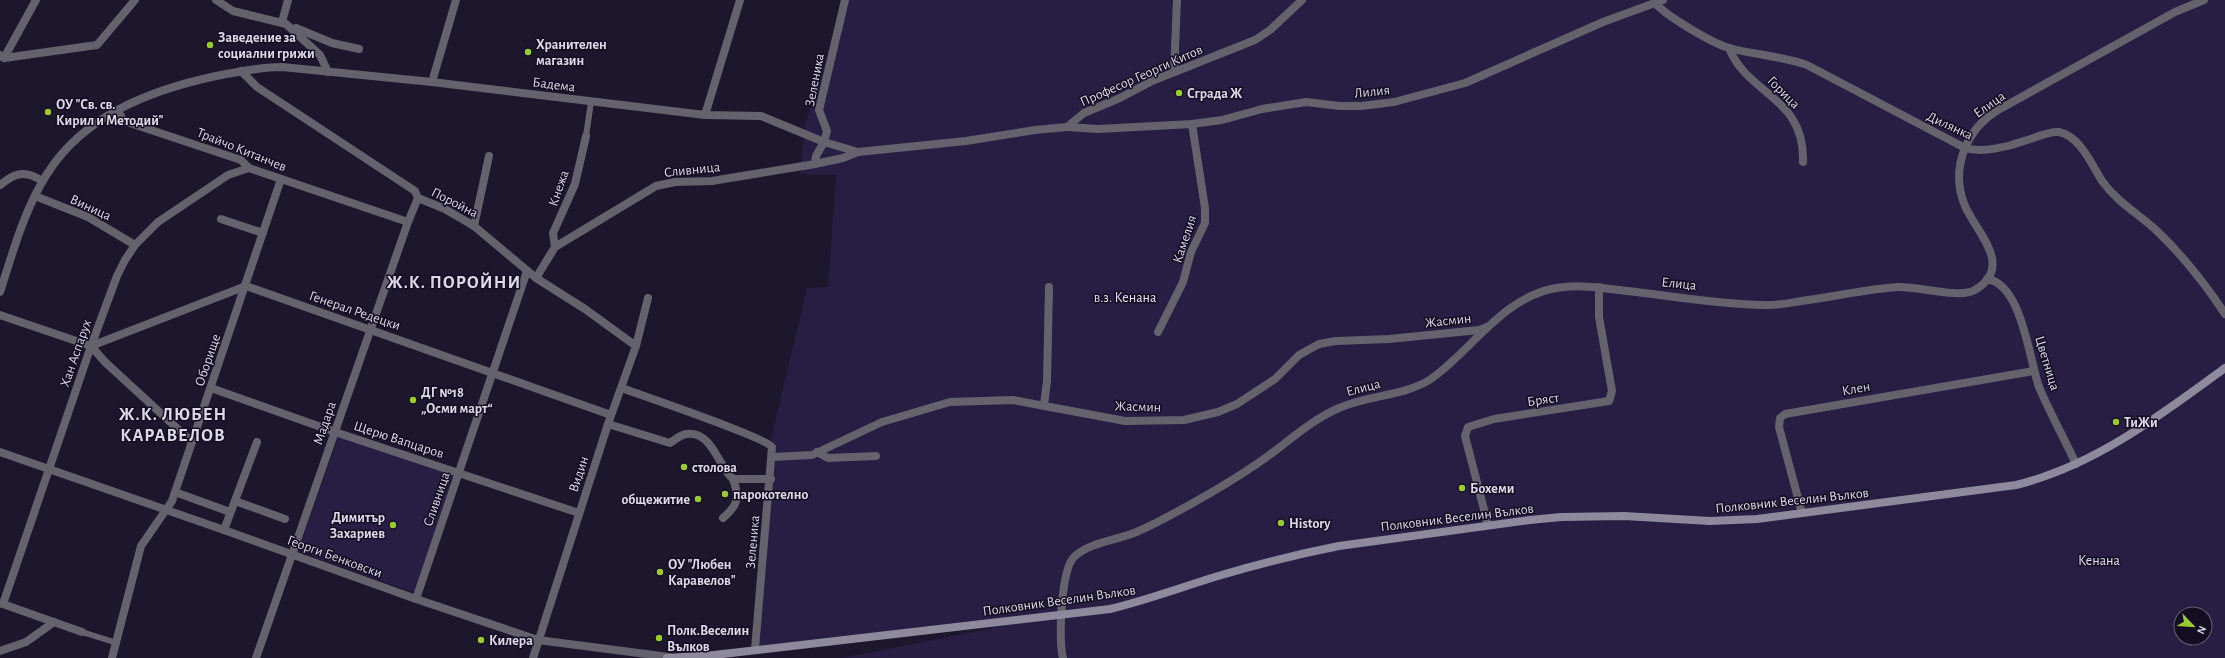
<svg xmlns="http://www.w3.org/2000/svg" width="2225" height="658" viewBox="0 0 2225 658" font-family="'Alegreya Sans',sans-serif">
  <rect width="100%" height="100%" fill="#1d172d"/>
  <g fill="#281d42" fill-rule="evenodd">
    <path d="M845,0H2225V658H842L1058,615L755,649L770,443L807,288L828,287L836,175L800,174L805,125ZM2181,614H2205V638H2181Z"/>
    <polygon points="339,435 454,474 415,593 298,551"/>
  </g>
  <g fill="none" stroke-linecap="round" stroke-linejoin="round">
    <g stroke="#64626d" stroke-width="6">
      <polyline points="586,136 591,102"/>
      <polyline points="82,632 117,643"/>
    </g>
    <g stroke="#64626d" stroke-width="8">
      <polyline points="216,0 233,11 286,24 320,55 328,72"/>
      <path d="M1656,4C1668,17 1712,43 1729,48C1755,55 1782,56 1807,65L1965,148C1982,153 2008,147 2024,141C2035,138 2048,131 2059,132C2080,136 2092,165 2102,181C2118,203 2139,214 2158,232C2183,256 2206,285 2225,314"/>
      <polyline points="282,22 288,0"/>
      <polyline points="296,28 332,43 359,49"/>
      <path d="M1729,48C1748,96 1805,96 1803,162"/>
      <polyline points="0,55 4,58 97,45 135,0"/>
      <polyline points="4,58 36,0"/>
      <polyline points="241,71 257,87 415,191 418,198 445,209 474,226 536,278 585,309 636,346"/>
      <polyline points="1174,72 1177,0"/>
      <polyline points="432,82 456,0"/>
      <polyline points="117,110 124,121 241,160 249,168 408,222"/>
      <polyline points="705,115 740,0"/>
      <polyline points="1067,127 1098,129 1192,124 1222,120 1262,109 1306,102 1340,106 1361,106 1394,102 1465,83 1603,22 1663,0"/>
      <polyline points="815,164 816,156 824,142 827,131 819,110 845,0"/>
      <path d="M0,185C14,174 22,170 39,179"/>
      <polyline points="35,196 88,217 135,245"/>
      <polyline points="221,219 263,233"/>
      <polyline points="474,226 489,156"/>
      <polyline points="555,247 553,233 575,184 586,136"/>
      <polyline points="536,278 555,247 656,186 675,182 712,181 815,164 843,158 858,152 966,141 1035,130 1067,127 1084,113 1120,98 1152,81 1255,40 1270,30 1302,0"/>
      <path d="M1987,279C2022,284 2029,359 2039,387C2050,413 2064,438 2076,464"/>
      <path d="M0,292C13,252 24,210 47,174C84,115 151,90 216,76C239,72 259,67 282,67L432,82L705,115L761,116L824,142L858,152"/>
      <polyline points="0,315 91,346 105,362 192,442"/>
      <polyline points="1158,332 1183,282 1191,252 1205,223 1205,208 1192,124"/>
      <polyline points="91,346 246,286 611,415"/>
      <polyline points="211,388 335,432 579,513"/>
      <path d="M622,388C643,396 765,437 772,447L755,649"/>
      <polyline points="1044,405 1047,381 1049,287"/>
      <path d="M608,424L670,443C674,440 681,435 686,434C712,430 718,466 733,479H771"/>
      <polyline points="0,452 224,530 416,599 538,640 669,657"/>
      <polyline points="817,452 828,458 876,456"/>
      <polyline points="773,457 812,455 882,422 950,402 1013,400 1125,421 1184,420 1218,412 1237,404 1275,379 1299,355 1319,344 1336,341 1389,339 1479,330 1487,327"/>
      <polyline points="175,492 230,512"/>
      <polyline points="235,501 285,519"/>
      <polyline points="1802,513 1779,427 1780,418 1785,414 2034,371"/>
      <path d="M723,518C738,505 740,498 733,479"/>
      <polyline points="1488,525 1465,436 1468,427 1494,419 1609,401 1612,391 1599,317 1599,287"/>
      <polyline points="224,530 257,442"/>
      <polyline points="416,599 527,271"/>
      <polyline points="0,603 82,632"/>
      <polyline points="3,604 91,346 117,276 125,260 135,245 158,222 228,175 249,168"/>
      <polyline points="0,651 26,642 54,622"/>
      <polyline points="112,658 141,546 172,501 281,179"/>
      <polyline points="256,658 408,222 418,198"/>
      <polyline points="533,658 608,424 636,346 648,298"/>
      <path d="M1063,658C1058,641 1061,570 1074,557C1088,543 1116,540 1134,533C1146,528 1158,522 1169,516C1201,499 1234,480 1264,459C1288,442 1311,420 1339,408C1368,395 1405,396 1431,379C1472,350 1503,297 1556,288C1579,284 1604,288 1627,291C1672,296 1718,304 1763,305C1776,306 1789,303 1801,301C1833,297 1866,289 1898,287C1917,286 1959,299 1975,290C2015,266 1976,232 1965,206C1950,170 1965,130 1998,110L2175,12L2204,0"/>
    </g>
    <path stroke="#8d8a9d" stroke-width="8" d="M667,658L714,655L1110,609C1147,600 1182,587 1218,576C1258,564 1298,554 1339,546L1530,520L1561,517L1624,516L1710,521L1757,519L2016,485C2094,466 2161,415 2225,368"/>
  </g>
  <g fill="#9cca31" stroke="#140e23" stroke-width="1.5">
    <circle cx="210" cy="45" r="4"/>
    <circle cx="528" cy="52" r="4"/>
    <circle cx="1179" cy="93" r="4"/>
    <circle cx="48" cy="112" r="4"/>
    <circle cx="413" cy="400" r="4"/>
    <circle cx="2116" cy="422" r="4"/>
    <circle cx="684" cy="467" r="4"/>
    <circle cx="1462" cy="488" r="4"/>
    <circle cx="725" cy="494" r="4"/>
    <circle cx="698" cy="499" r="4"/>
    <circle cx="1281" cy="523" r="4"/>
    <circle cx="393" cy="525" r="4"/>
    <circle cx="660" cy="572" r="4"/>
    <circle cx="659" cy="638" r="4"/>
    <circle cx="481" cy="640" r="4"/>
  </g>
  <g text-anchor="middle" stroke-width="3" stroke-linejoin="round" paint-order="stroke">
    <g font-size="14" font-weight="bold" fill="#dcdae9" stroke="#140e23" text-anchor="start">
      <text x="218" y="42">Заведение за<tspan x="218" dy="16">социални грижи</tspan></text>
      <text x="536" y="49">Хранителен<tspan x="536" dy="16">магазин</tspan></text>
      <text x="1187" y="98">Сграда Ж</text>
      <text x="56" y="109">ОУ "Св. св.<tspan x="56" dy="16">Кирил и Методий"</tspan></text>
      <text x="421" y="397">ДГ №18<tspan x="421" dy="16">„Осми март“</tspan></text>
      <text x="2124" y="427">ТиЖи</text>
      <text x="692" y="472">столова</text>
      <text x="1470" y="493">Бохеми</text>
      <text x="733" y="499">парокотелно</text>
      <text x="690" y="504" text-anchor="end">общежитие</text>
      <text x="385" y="522" text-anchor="end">Димитър<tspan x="385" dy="16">Захариев</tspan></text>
      <text x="1289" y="528">History</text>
      <text x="668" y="569">ОУ "Любен<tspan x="668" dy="16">Каравелов"</tspan></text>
      <text x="667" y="635">Полк.Веселин<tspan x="667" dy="16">Вълков</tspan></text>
      <text x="489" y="645">Килера</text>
    </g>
    <g font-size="14" fill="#dcdae9" stroke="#140e23">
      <text transform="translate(1141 75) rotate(-24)" y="5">Професор Георги Китов</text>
      <text transform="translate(814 80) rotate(-79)" y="5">Зеленика</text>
      <text transform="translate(554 84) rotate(7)" y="5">Бадема</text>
      <text transform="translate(1372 91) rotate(-6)" y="5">Лилия</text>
      <text transform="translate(1784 92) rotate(45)" y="5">Горица</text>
      <text transform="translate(1989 104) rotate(-35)" y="5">Елица</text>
      <text transform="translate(1950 125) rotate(25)" y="5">Дилянка</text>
      <text transform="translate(242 149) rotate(22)" y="5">Трайчо Китанчев</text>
      <text transform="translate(692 169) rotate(-6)" y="5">Сливница</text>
      <text transform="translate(558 188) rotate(-71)" y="5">Кнежа</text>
      <text transform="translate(455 202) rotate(27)" y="5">Поройна</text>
      <text transform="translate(91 207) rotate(25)" y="5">Виница</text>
      <text transform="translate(1184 239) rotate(-72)" y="5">Камелия</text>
      <text transform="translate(1679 283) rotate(6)" y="5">Елица</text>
      <text transform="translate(355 310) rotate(19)" y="5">Генерал Редецки</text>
      <text transform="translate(1448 320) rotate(-6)" y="5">Жасмин</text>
      <text transform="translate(75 353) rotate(-71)" y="5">Хан Аспарух</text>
      <text transform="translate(207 360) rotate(-71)" y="5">Оборище</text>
      <text transform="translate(2048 363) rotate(73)" y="5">Цветница</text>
      <text transform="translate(1363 387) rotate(-15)" y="5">Елица</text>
      <text transform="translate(1856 388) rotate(-10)" y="5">Клен</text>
      <text transform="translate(1543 399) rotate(-8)" y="5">Бряст</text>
      <text transform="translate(1138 406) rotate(2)" y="5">Жасмин</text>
      <text transform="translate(324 423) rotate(-71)" y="5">Мадара</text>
      <text transform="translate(399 439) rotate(18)" y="5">Щерю Вапцаров</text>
      <text transform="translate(578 474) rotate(-72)" y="5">Видин</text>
      <text transform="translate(436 499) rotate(-71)" y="5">Сливница</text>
      <text transform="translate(1792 500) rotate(-6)" y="5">Полковник Веселин Вълков</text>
      <text transform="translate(1457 517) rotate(-7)" y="5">Полковник Веселин Вълков</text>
      <text transform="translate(752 542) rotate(-85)" y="5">Зеленика</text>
      <text transform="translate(335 556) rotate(20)" y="5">Георги Бенковски</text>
      <text transform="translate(1059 600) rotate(-8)" y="5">Полковник Веселин Вълков</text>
    </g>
    <g font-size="14" fill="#e4e1f3" stroke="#140e23">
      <text x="1125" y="302">в.з. Кенана</text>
      <text x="2099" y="565">Кенана</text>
    </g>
    <g font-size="18" font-weight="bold" letter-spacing="1" fill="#dcdae9" stroke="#140e23">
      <text x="454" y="288">Ж.К. ПОРОЙНИ</text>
      <text x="173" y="420">Ж.К. ЛЮБЕН<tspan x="173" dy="21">КАРАВЕЛОВ</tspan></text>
    </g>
  </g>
  <g transform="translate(2193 626) rotate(115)"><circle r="19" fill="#140e23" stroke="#646072"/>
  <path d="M0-3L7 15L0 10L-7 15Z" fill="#9cca31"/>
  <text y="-6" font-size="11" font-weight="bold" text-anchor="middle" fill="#dcdae9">N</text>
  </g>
</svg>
